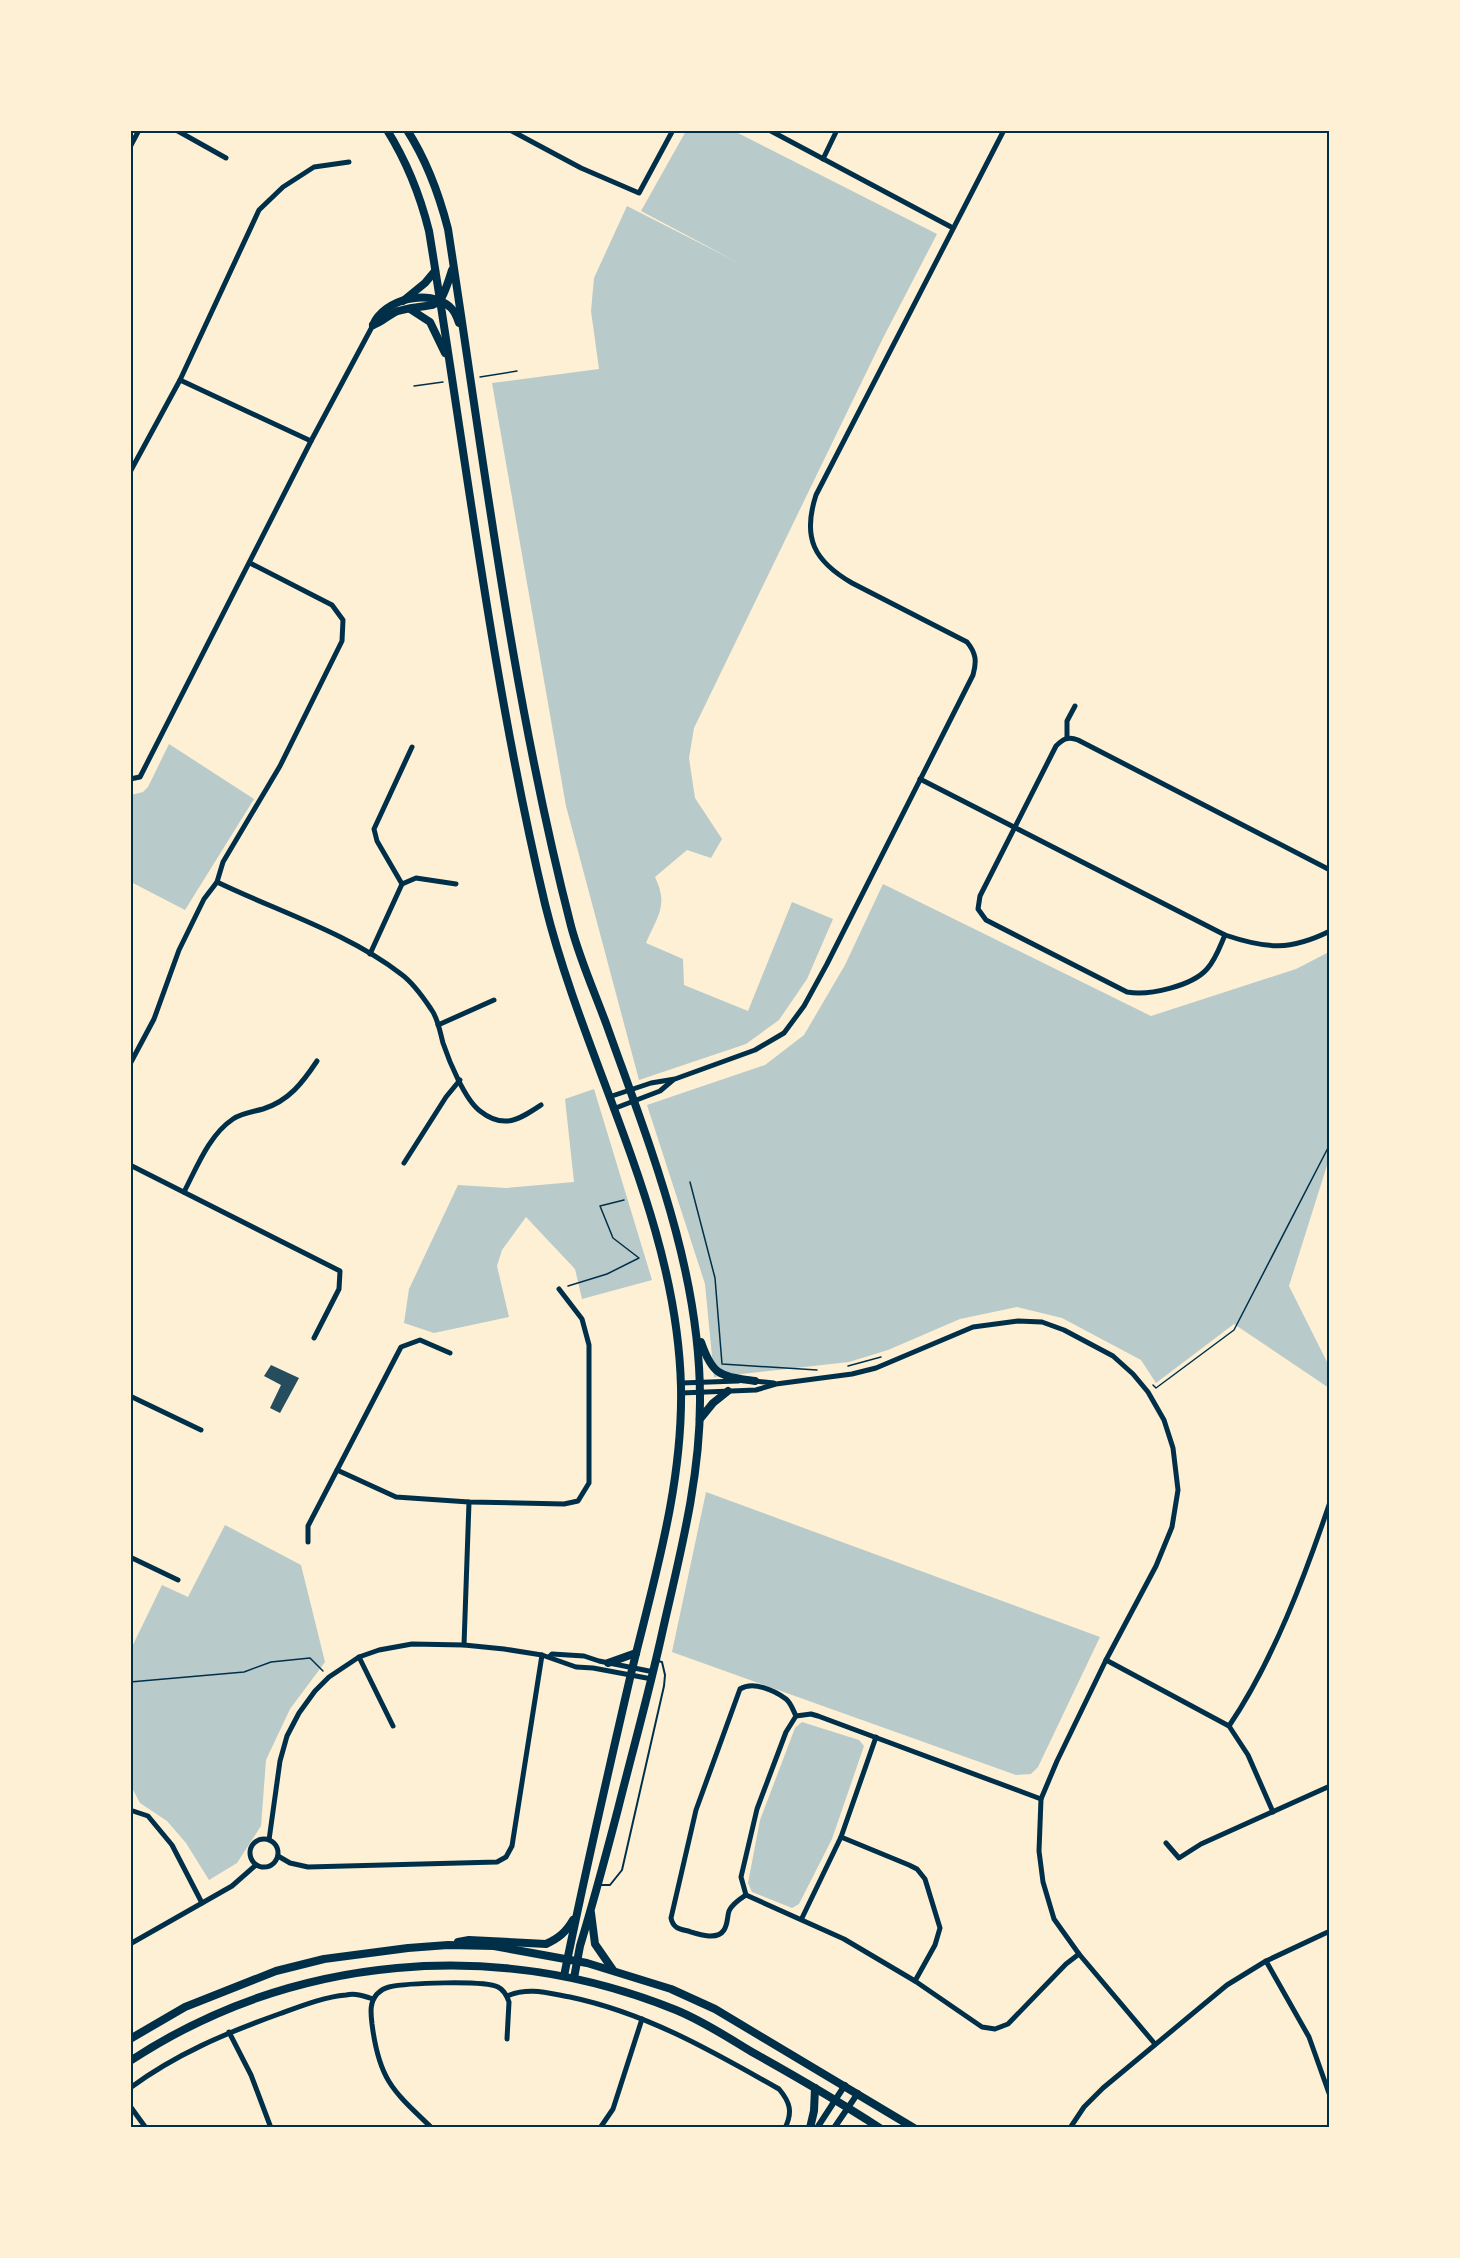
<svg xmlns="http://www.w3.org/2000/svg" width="1460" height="2258" viewBox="0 0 1460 2258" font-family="Overpass,sans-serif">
  <rect width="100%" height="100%" fill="#fdf0d5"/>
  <g fill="#b9caca">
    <path d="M686,131H734L937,234L883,338L694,728L689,758L695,798L722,839L711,858L687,850L655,877C669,906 657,916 646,943L683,959L684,985L748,1011L792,902L833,919L807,979L779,1020L746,1044L639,1080L566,806L492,383L599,369L591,311L594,278L627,206L737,262L641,211Z"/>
    <polygon points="169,744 254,799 185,910 131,882 131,795 143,792 148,787"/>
    <polygon points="883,884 1151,1016 1296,969 1329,952 1329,1159 1289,1286 1329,1366 1329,1388 1234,1324 1156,1383 1141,1360 1062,1318 1017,1307 960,1319 888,1350 849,1362 714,1377 705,1284 647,1105 765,1065 804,1035 845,965"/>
    <polygon points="594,1089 652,1280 582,1299 575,1269 526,1217 502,1250 497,1266 509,1317 434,1333 404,1323 409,1289 458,1185 506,1188 574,1182 565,1099"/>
    <polygon points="706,1492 1100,1637 1038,1767 1031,1774 1016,1775 672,1652"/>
    <polygon points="225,1525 301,1565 325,1662 290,1709 266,1760 261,1826 237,1863 209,1880 186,1843 167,1821 140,1803 131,1786 130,1651 162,1585 188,1597"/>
    <polygon points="802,1722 859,1740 864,1746 832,1839 799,1904 792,1908 752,1892 748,1883 760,1820 795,1728"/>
  </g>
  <polygon fill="#264d5e" points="271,1365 299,1378 280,1413 270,1408 281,1385 264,1376"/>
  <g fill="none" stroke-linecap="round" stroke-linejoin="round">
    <g stroke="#003049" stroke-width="1.5">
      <polyline points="480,377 517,371"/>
      <polyline points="414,386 443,382"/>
      <polyline points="690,1182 715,1278 722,1364 817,1370"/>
      <polyline points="568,1286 607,1274 639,1258 613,1238 600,1206 624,1200"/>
      <polyline points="848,1366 881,1357"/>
      <polyline points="1153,1385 1156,1388 1234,1330 1330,1144"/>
      <polyline points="130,1682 244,1672 271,1662 310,1658 323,1671"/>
    </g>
    <polyline stroke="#003049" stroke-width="2" points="600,1885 610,1885 622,1870 664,1686 665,1675 662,1662 658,1661"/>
    <g stroke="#003049" stroke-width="5">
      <polyline points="176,130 226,158"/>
      <polyline points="510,130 581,168 639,193 673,130"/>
      <polyline points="769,130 953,228"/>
      <polyline points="130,147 139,130"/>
      <polyline points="823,159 837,130"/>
      <polyline points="180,380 311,441"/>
      <polyline points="130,472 180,380 259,210 283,187 314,167 349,162"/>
      <polyline points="1067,738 1067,721 1075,706"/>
      <polyline points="130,779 140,777 311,441 373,325"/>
      <path d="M920,779L1225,935C1267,949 1290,951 1330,931"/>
      <path d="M217,882C277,911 348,933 401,974C412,982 423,997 431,1009C438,1018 440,1032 443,1043C449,1061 465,1100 480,1111C504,1130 520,1119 541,1105"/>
      <polyline points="402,884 377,841 374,829 412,747"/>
      <polyline points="402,884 416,878 456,884"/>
      <path d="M1225,935C1220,946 1216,959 1207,969C1192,986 1149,996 1127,992L986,920L978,909L980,896L1056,746C1063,739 1068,736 1078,740L1330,870"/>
      <polyline points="370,954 402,884"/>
      <polyline points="438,1025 494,1000"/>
      <polyline points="130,1064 154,1019 179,950 204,899 217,882 223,862 280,766 342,641 343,620 332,605 250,563"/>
      <path d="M609,1097L651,1083L675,1079L755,1050L784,1033L804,1006L827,964L973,675C977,661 976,653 967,642L852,583C814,561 802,538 816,495L1004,130"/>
      <polyline points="613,1109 660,1091 673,1080"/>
      <polyline points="404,1163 446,1097 460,1080"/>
      <polyline points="130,1165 340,1271 339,1289 314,1338"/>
      <path d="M184,1192C197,1167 209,1135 233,1119C242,1113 252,1112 263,1109C289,1101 303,1082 317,1061"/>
      <polyline points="754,1381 774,1383"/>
      <polyline points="681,1383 738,1381"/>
      <polyline points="681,1393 756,1390 776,1384 852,1374 876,1368 973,1327 1018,1321 1042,1322 1064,1330 1113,1356 1133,1374 1148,1392 1164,1420 1173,1448 1178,1490 1172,1527 1156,1566 1106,1660 1057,1761 1041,1799 1039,1851 1043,1882 1054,1919 1079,1954 1155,2044"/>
      <polyline points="130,1396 201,1430"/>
      <polyline points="337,1470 396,1497 469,1502 564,1504 578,1501 589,1483 589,1345 582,1319 559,1289"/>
      <polyline points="308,1542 308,1526 401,1347 420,1340 450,1353"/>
      <polyline points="130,1557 178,1580"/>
      <polyline points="464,1645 469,1502"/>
      <polyline points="550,1656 552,1654 584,1656 599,1661 654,1672"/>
      <polyline points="359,1657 393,1726"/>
      <polyline points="1106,1660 1229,1726 1248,1755 1273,1812"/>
      <path d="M1229,1726C1273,1661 1305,1576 1330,1502"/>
      <polyline points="1041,1799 818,1716 811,1714 796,1716 786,1732 757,1809 741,1877 746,1895 844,1939 915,1981 982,2027 995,2029 1008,2024 1066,1964 1079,1954"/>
      <polyline points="130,1810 148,1816 172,1845 202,1903"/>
      <polyline points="841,1837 909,1865 917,1869 925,1879 940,1928 935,1945 915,1981"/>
      <circle cx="264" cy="1853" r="14"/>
      <polyline points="269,1840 280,1761 287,1736 299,1713 315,1691 329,1677 359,1657 379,1650 412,1644 464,1645 504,1649 542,1655 576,1667 593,1668 652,1679"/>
      <polyline points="1166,1843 1179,1858 1201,1844 1330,1786"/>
      <polyline points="278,1856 290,1863 308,1867 497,1862 506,1857 512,1846 542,1655"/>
      <path d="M746,1895C740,1899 732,1904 729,1911C727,1917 728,1924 724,1930C717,1941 698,1934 688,1931C679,1929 673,1928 671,1918L696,1810L740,1689C753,1681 774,1690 786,1699C791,1703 793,1710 796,1716"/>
      <polyline points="802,1918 841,1837 876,1737"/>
      <polyline points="130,1944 232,1886 256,1865"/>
      <polyline points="1266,1961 1309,2037 1330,2096"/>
      <path d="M507,1996C529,1987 547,1993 570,1997C646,2013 712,2051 779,2089C790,2102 793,2112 785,2128"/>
      <polyline points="229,2032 251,2075 271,2128"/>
      <path d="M130,2088C176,2054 226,2033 279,2014C301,2006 323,1997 346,1995C356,1993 364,1996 373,1999"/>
      <polyline points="130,2106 146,2128"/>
      <path d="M432,2128C393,2091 379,2080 372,2024C371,2014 369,2003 377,1994C380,1991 385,1988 389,1987C406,1983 484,1980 498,1987C504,1990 507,1996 509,2002L507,2039"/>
      <polyline points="600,2128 613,2109 642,2019"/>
      <polyline points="1070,2128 1084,2107 1103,2088 1227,1985 1266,1961 1330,1931"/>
    </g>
    <g stroke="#003049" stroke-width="6">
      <polyline points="817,2128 845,2085"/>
      <polyline points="834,2128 858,2093"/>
    </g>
    <g stroke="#003049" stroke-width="8">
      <path d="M387,130C407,162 420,195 429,231C466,456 492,682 545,904C585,1066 677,1217 681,1387C683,1487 653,1582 630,1678C607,1777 584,1877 564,1976"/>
      <path d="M407,130C427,161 439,194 448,229C484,462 512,697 571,926C580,960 595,993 607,1026C650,1147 701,1271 700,1402C700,1479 680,1554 663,1629C650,1689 633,1749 618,1809C606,1855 594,1900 580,1946L574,1978"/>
      <polyline points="403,301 425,283 435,271"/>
      <polyline points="410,309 430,322 445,353"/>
      <path d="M373,325C384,299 429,288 450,307C455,311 457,317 459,323"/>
      <path d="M373,325C383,322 389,314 398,311C438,299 437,319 452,270"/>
      <path d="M701,1342C713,1377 721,1376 755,1381"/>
      <polyline points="700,1419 713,1403 728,1391"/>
      <polyline points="608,1663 636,1653"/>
      <polyline points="591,1913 595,1944 613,1970"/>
      <path d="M458,1942L469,1940L546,1944C559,1938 566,1932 573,1920"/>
      <polyline points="130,2039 185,2007 276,1971 324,1959 408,1948 448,1945 494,1946 587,1963 671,1989 715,2009 914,2128"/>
      <path d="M130,2061C293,1954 497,1937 676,2010C703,2021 727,2037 752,2052C795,2076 838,2101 880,2128"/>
      <polyline points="810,2128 814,2111 815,2088"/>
    </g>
  </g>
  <rect width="1460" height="2258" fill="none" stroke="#fdf0d5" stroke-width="264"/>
  <rect x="132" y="132" width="1196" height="1994" fill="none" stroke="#003049" stroke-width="2"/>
</svg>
